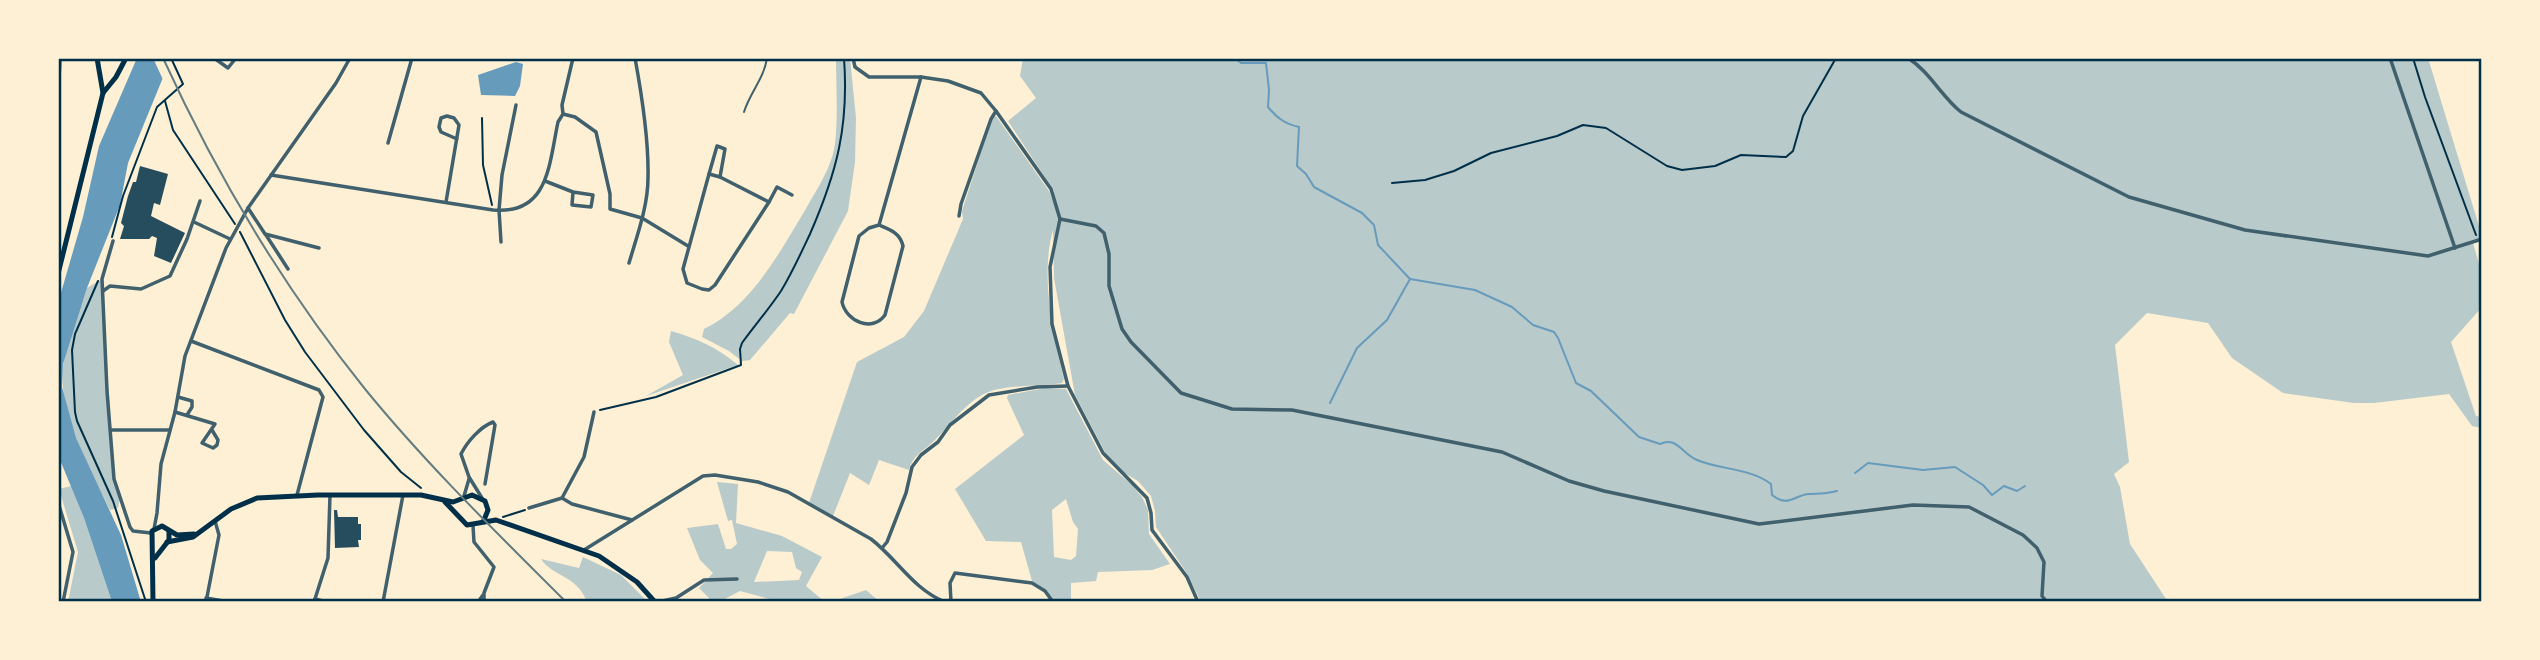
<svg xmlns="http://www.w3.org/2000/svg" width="2540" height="660" viewBox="0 0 2540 660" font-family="Rubik,sans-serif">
  <rect width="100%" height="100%" fill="#fdf0d5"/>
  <g fill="#b9caca" fill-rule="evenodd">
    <path d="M836,58H850L856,118L855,162L848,211L794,314L790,313L750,360L742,361L729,351L702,337L704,329C751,306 778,255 804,212C814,194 827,175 833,154C839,132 836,83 836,58Z"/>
    <path d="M1023,58H2428L2482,236L2473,243L2482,274V307L2451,342L2476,416L2482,417V428L2472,426L2449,394L2374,403H2354L2283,393L2232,358L2208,323L2147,313L2115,345L2129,462L2114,474L2120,487L2130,544L2168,602H1201L1188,575L1156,527L1155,511L1151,496L1138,481L1121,471L1106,454L1075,395L1054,278L1053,230C1040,276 1053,333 1064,379L1062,383C1042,387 1004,384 986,393C966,402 948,427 933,442C923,451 912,456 909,470L879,460L869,485L850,473L833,516L809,503L857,362L904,337L924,311L963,219L962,211L992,118L996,116L1049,191L1054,204V191L1008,121L1036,98L1020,76Z"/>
    <path d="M102,279L114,479L120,498L118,508L110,510C89,467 58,416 63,366C66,342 80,312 87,288Z"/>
    <path d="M671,331C696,338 718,348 738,365L646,396L683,375L669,342Z"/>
    <path d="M1045,388L1066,389L1103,460L1132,485L1142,497L1148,510L1149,534L1170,564L1152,570L1098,572L1096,581L1071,583V602H1051L1045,590L1032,581L1021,542L986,541L955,489L1024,435L1007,398L1008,395ZM1066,499L1073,522L1078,529L1076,556L1071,560L1054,557L1052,510Z"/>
    <path d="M717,482L738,484L736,523L782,536L822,557L806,586L825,602H773L769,599L740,591L719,602H707L709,598L699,588L713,573L700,560L687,528L718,524L726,549H731L737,544L732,520L728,521ZM767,551L792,552L796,568L802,572L799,580L754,582Z"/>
    <polygon points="71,486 84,518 112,602 68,602 78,552 59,489"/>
    <path d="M583,557L621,575L648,602H587C577,575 553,577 541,559L579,568Z"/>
    <polygon points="866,590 880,602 831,602"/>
  </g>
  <g fill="#669bbc">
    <polygon points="137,58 171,58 128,163 120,205 87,288 63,364 62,387 76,438 121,535 141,602 112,602 84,518 58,455 58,303 83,217 99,146"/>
    <polygon points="516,62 523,64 520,86 515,96 481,95 478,75"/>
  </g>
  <polygon fill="#fdf0d5" points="153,58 168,58 172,65 165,84"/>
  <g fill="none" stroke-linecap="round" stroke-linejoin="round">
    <g stroke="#669bbc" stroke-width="2">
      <path d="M1235,58L1241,63H1266L1269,90L1268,107C1277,118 1285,124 1299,127L1297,166L1306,174L1314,187L1362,213L1374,225L1378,245L1410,279L1475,290L1512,307L1533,325L1554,332L1558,338L1576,383L1591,391L1639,437L1660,444C1677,436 1682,454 1697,460C1721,470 1750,468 1771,484L1772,495C1789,508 1794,495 1809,494C1819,494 1826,494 1837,491"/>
      <polyline points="1330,403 1357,348 1387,320 1410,279"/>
      <polyline points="1855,473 1868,463 1923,470 1955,467 1983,485 1992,495 2004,486 2017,491 2025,486"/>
    </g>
  </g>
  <g fill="#264d5e">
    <polygon points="140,166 168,174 160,205 154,203 151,216 185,233 171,263 154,256 157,238 152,236 149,239 120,239 124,226 121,223 128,196 133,182 136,182"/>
    <polygon points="334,510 337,510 338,517 358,517 358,524 361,524 361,540 358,540 359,547 335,548"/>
  </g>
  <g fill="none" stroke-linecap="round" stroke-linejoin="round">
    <g stroke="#003049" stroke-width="2">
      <polyline points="2413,58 2425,97 2476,235"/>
      <polyline points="165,101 173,130 235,224"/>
      <polyline points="482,118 483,165 492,205"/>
      <polyline points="1392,183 1425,180 1454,171 1491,153 1557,136 1583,125 1606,128 1667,166 1682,170 1715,166 1741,155 1786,157 1793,151 1803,116 1836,58"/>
      <polyline points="240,232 285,320 305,352 364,430 401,472 421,488"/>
      <polyline points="112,237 123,196 157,107 183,84 171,58"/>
      <polyline points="2480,246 2482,253"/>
      <polyline points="98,281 75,334 72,350 75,412 77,421 113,501 146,602"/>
      <path d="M600,410L656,397L741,365L740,349L742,343C755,325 769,309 781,291C792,273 801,253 810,234C837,172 849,126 844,58"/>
      <polyline points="503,517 525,510"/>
    </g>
    <path stroke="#3f606c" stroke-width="2" d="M744,112C750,92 764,79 767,58"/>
    <g stroke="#3f606c" stroke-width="3.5">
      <polyline points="214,58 228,68 236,58"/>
      <polyline points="853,58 855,67 869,77 921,77 948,81 981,93 996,111 1051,189 1060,219"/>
      <path d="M1908,58C1930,72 1941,96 1961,112L2129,197L2245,230L2428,256L2482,239"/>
      <polyline points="2390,58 2455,248"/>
      <polyline points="563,114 575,117 596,132 610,194 610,209 642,218 688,246"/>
      <polyline points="388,143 412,58"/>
      <polygon points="709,174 720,177 769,202 715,285 709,290 702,289 687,283 683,269"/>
      <polyline points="709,174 717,146 725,149 720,177"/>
      <path d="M271,175L493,210C549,215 549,164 558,122L563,114L562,105L573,58"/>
      <polyline points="545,181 573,192 572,205 591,207 593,195 573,192"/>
      <polyline points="446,202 459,125 454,118 447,116 441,118 439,127 441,132 457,139"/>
      <polyline points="769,202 777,187 792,195"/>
      <polyline points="248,208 265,234 319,248"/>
      <polyline points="959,216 961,204 991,119 996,111"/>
      <polyline points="1060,219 1096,226 1104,233 1109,254 1109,286 1122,329 1131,342 1181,393 1232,409 1292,410 1502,452 1569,481 1604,491 1759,524 1913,505 1969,507 2023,535 2037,548 2044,562 2042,596 2047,602"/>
      <polyline points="1060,219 1050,267 1052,324 1068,386 1103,453 1147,498 1151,513 1152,530 1187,577 1198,602"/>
      <polyline points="194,222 230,239"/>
      <path d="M879,225C891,230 900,233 903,246L885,315C872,333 846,321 842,302L859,236L869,228L879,225L921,77"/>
      <polyline points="266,235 288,269"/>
      <polyline points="113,241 102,279 107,391 114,479 130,527 133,531 151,533"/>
      <polyline points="501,242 499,210 502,175 516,105"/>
      <path d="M629,263C637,236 648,206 648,178C649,139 642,96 635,58"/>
      <polyline points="103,291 110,286 141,289 170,276 187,239 200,201"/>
      <polyline points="191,341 319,390 323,397 297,495"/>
      <polyline points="178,397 192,401 192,407 187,415"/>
      <polyline points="175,412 215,424 202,443 213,448 217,445 218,440 212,430"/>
      <polyline points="111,430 170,430"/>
      <polyline points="464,496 469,479"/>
      <path d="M482,498L469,477L461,454C467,442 480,427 493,422L495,425L485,484"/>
      <polyline points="562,498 572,504 632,520"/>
      <polyline points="58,502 73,552 63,602"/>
      <polyline points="529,508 562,498 584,457 594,412"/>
      <polyline points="473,526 474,542 494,567 484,593 484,602"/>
      <polyline points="154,529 157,513 161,464 175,412 185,356 226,248 248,208 336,83 350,58"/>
      <polyline points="882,548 887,542 906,493 912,467 921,455 938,442 950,425 989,395 1037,387 1068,386"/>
      <path d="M584,550L703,476L715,475L758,482L788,492L871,539C897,559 913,589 945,602"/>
      <polyline points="206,598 229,602"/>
      <polyline points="315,599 327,602"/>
      <polyline points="206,602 219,535 215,521"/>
      <polyline points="314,602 328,558 330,495"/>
      <polyline points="383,602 403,495"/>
      <polyline points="478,602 483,595"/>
      <polyline points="658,602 676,598 704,580 737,579"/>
      <polyline points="951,602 950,583 955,573 1032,583 1045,591 1053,602"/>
    </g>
    <g stroke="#003049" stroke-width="5">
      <polyline points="445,502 467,525 496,520 599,556 637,582 655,602"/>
      <polyline points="167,542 193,537 231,509 257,498 318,495 421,495 453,502 472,495 485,501 488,510 484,520"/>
      <polyline points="155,558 169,540 169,531"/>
      <polyline points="153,602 152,531 162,526 177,535 194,534"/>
    </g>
    <g stroke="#003049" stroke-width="5">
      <polyline points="97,58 103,93"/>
      <polyline points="58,274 103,93 116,77 126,58"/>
    </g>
    <g stroke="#657d81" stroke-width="2">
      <path d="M163,58C217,176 283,287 365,389C427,465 497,533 566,602"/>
      <polyline points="58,107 61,58"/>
    </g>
  </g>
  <rect width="2540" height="660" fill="none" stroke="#fdf0d5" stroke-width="119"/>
  <rect x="60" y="60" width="2420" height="540" fill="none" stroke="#003049" stroke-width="2.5"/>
</svg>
